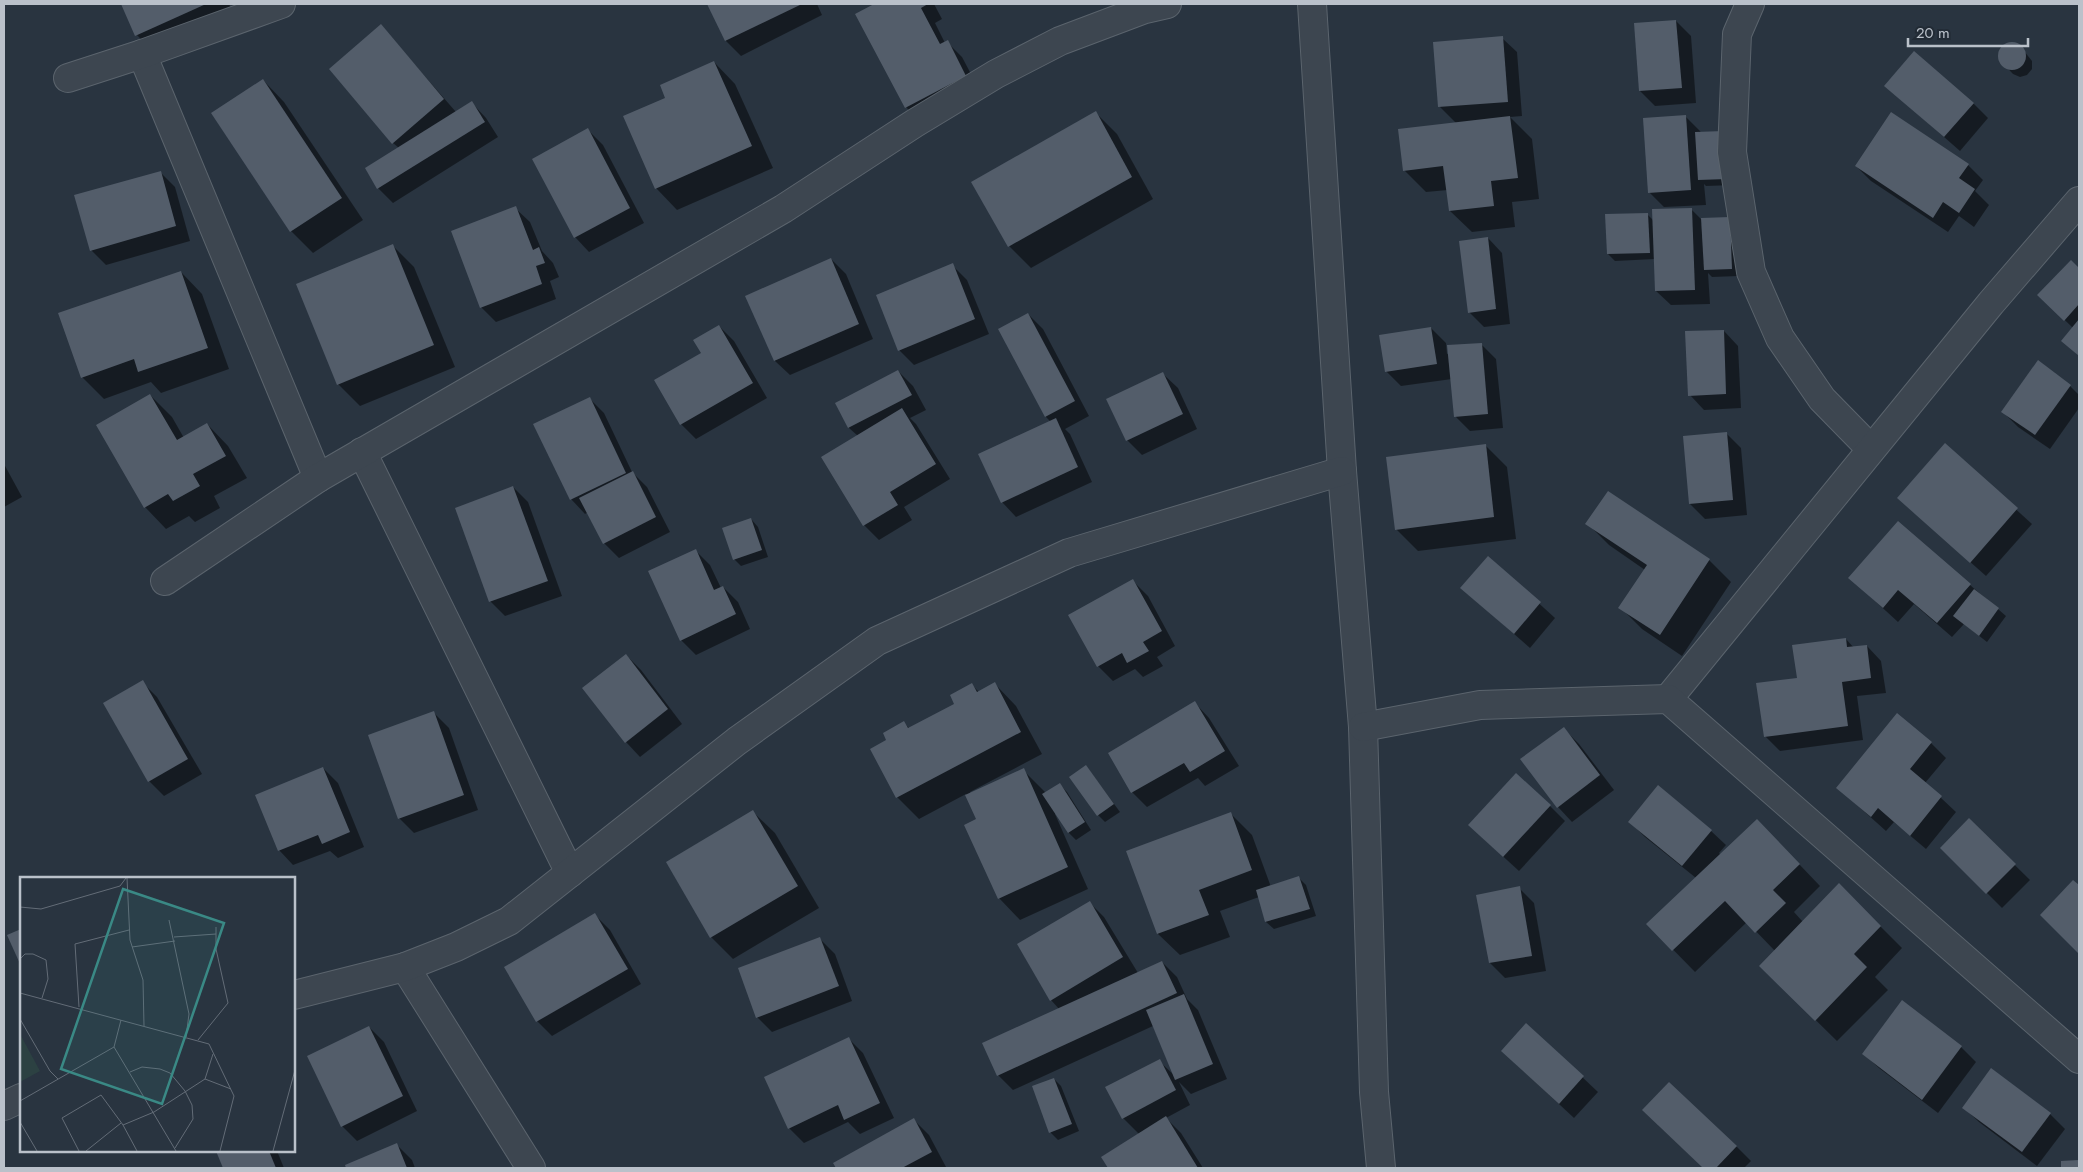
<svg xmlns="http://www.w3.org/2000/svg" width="2083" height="1172" viewBox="0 0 2083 1172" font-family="Jost,sans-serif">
  <rect width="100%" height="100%" fill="#293440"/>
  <g fill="#0007">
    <polygon points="122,4 229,4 233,12 151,50 137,35"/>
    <polygon points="711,4 817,4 822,15 741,56 726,41 709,5"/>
    <polygon points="876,4 934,4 942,19 935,23 945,43 947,42 962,57 980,91 921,122 906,107 857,14"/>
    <polygon points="1676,21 1691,36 1696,103 1655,106 1640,91 1635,24"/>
    <polygon points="381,26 456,112 472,103 486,118 498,137 393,203 378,188 399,148 393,143"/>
    <polygon points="1502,38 1517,52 1522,116 1510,117 1532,139 1539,199 1512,202 1515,227 1472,232 1450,211 1448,190 1426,192 1404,170 1457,124 1440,107"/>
    <polygon points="2013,44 2020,46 2032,61 2032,69 2027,75 2020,77 2013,74 2000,60 2000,52 2005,46"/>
    <polygon points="714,62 735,84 773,168 677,210 656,188 666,98"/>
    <polygon points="263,80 284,102 363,220 313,253 291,231 213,113"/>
    <polygon points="1886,86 1973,103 1988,118 1960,151"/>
    <polygon points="1096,113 1117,134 1153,199 1031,268 1009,246"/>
    <polygon points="1685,116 1700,131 1734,185 1706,186 1704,184 1706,205 1664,207 1649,192"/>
    <polygon points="588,130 603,145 644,223 589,252 575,237"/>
    <polygon points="1968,165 1983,180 1975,191 1989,205 1974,227 1959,216 1948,232 1871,181 1856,166"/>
    <polygon points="161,173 175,187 190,241 106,265 91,250"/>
    <polygon points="515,208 530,222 542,251 553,263 559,277 550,281 556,299 496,322 481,307"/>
    <polygon points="1691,209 1702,220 1729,219 1739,276 1712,277 1708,273 1710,304 1671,305 1656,291 1655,259 1615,261 1608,254 1647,214 1653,220"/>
    <polygon points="1488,238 1502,253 1510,324 1484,327 1469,312"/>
    <polygon points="393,246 414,267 455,367 360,406 338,384"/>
    <polygon points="831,259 846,274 873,339 790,375 775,361 747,296"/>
    <polygon points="2071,262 2079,270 2079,356 2063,340 2073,328 2039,295"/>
    <polygon points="952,265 967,280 989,334 914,365 900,351 877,296"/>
    <polygon points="181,272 202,294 229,369 161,393 151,382 104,399 82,377"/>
    <polygon points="1028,314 1043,329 1089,416 1065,429 1070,434 1092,482 1016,517 1002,502 1051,422 1046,417 1000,330"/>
    <polygon points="719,326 734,341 767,398 696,439 681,424 656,380 702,353"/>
    <polygon points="1431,328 1446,343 1447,354 1481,344 1496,359 1503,428 1470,431 1456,417 1452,379 1401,386 1386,371"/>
    <polygon points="1724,331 1738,346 1741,408 1704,410 1690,395"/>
    <polygon points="898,371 913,386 926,410 910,418 916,424 950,479 904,507 912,520 879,540 864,525 858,436 849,428 837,404"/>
    <polygon points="1163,374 1178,388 1197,429 1142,455 1127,440"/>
    <polygon points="2070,386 2079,395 2079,408 2050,449 2018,427 2003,412"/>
    <polygon points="150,395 172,417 184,438 207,424 228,446 247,478 214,496 220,508 195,522 189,516 166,529 145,507"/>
    <polygon points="589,398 604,413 632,472 647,487 670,532 619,558 604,543 588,512 585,514 571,499"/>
    <polygon points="1727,434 1741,448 1747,515 1705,519 1690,504"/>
    <polygon points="1485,445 1507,467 1516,539 1418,551 1396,529"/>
    <polygon points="1945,445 2032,524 1986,576 1914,512"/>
    <polygon points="4,464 22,497 4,507"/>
    <polygon points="513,487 528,502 562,596 505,616 490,601"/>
    <polygon points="1608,492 1709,560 1731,582 1682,656 1642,629 1620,607 1645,570 1609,545 1587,523"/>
    <polygon points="751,519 758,527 768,557 741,566 734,559"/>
    <polygon points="695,550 710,565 721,588 723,587 738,602 750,629 696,655 681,640"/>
    <polygon points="1488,557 1555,618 1530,648 1462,588"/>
    <polygon points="1850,578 1970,585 2006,616 1987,642 1964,624 1952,637 1914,604 1898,622"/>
    <polygon points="1133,581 1148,596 1175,646 1157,657 1163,666 1143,677 1135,669 1113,681 1098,666"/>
    <polygon points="1846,639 1854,648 1867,646 1881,661 1886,693 1857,696 1863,740 1780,751 1765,736 1798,679"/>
    <polygon points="626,655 641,670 682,724 640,757 626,742"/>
    <polygon points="142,682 157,697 202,774 164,796 149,781"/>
    <polygon points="995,684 1016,706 1042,754 970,792 971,794 1023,770 1046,793 1060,785 1067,792 1091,830 1076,840 1069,833 1057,814 1055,814 1088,889 1020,920 999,898 978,820 966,794 919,819 897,797 887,740 904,723 910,729 956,704 972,685 979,692"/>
    <polygon points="1195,703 1209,718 1239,766 1205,786 1198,778 1147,807 1132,792 1109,753"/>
    <polygon points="434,713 449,728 478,810 414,833 399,818"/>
    <polygon points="1564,729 1579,744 1614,790 1572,822 1558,807"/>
    <polygon points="1931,743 1946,758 1925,783 1956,812 1926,849 1894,822 1886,831 1838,788"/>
    <polygon points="1086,766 1120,812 1105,822 1098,815"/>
    <polygon points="323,768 338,783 364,847 338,858 330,851 293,865 279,850"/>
    <polygon points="1550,806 1565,821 1519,871 1485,840"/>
    <polygon points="753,812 775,833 819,908 733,959 711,937"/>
    <polygon points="1231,814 1252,835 1271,887 1299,878 1306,885 1316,916 1274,929 1266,922 1259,897 1220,911 1230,937 1180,955 1158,934 1128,852"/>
    <polygon points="1969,820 2030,880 2002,908 1942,848"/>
    <polygon points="1630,822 1711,831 1726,845 1719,853 1721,855 1778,842 1820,886 1794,912 1803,922 1839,885 1902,948 1875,977 1888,990 1837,1041 1782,987 1775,951 1747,922 1695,972 1648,924 1696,878 1645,837"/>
    <polygon points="2073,881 2079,887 2079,952 2041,915"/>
    <polygon points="1519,888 1534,903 1546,971 1505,978 1490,963 1477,896"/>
    <polygon points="1089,902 1104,917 1138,973 1162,962 1177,977 1187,999 1198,1010 1227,1079 1191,1094 1179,1082 1190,1105 1166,1118 1181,1133 1203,1168 1109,1168 1102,1157 1139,1134 1123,1118 1159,1061 1174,1075 1153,1026 1013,1090 998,1075 1059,1009 1051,1000"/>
    <polygon points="595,915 610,930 641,984 552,1036 537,1021"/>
    <polygon points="820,939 835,954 852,1001 772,1032 757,1017"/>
    <polygon points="1902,1002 1961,1047 1976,1062 1938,1113 1879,1068 1864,1054"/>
    <polygon points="1526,1024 1598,1092 1574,1118 1517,1065"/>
    <polygon points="369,1027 384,1042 417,1111 357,1141 342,1126"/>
    <polygon points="849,1039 863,1053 894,1118 860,1134 848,1122 804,1143 789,1128 765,1078"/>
    <polygon points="1054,1079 1061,1086 1079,1131 1058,1140 1051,1133 1033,1087"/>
    <polygon points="1964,1108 2050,1114 2065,1129 2037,1166 1979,1122"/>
    <polygon points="914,1120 929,1135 946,1167 838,1168 835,1163"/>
    <polygon points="1658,1125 1736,1146 1751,1161 1744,1168 1704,1168"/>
    <polygon points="397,1145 412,1160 415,1168 347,1168 347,1166"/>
    <polygon points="218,1151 277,1151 284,1168 224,1168"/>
  </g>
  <g fill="#535d6a">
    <polygon points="121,4 206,4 135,36"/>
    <polygon points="707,4 802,4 725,41"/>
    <polygon points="874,4 928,4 921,8 940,44 948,40 966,76 905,108 855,14"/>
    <polygon points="1676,20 1682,88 1639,91 1634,23"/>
    <polygon points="381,24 444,99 392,144 329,69"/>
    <polygon points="1503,36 1508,102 1438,107 1433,42"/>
    <circle cx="2012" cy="56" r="14"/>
    <polygon points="1914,51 1974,103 1944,137 1884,86"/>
    <polygon points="714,61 752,146 655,189 623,116 665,98 660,85"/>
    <polygon points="263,79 342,198 290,232 211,113"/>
    <polygon points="472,101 485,122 377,189 365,168"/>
    <polygon points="1096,111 1132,177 1008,247 971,182"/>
    <polygon points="1891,112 1969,164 1959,178 1975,189 1959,213 1943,202 1933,218 1855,166"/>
    <polygon points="1686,115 1691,190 1648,193 1643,118"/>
    <polygon points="1510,116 1518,178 1491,181 1494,206 1449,211 1443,166 1403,171 1398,129"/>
    <polygon points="588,128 630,208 574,238 532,159"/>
    <polygon points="1724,131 1727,179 1698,180 1695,132"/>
    <polygon points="161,171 176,226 90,251 74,195"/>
    <polygon points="516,206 533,250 539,247 545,263 536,266 542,284 480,308 451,231"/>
    <polygon points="1692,208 1695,290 1655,291 1652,209"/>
    <polygon points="1648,213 1650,253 1607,254 1605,214"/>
    <polygon points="1730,217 1732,269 1704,270 1701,218"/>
    <polygon points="1488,237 1496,309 1468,313 1459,241"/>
    <polygon points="393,244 434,345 337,385 296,284"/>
    <polygon points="831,258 859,324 774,361 745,296"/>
    <polygon points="2071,260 2079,268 2079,304 2064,321 2037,295"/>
    <polygon points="953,263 975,319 898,351 876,295"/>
    <polygon points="181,271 208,348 138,372 134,359 81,378 58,313"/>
    <polygon points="1028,313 1075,401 1045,417 998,329"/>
    <polygon points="2079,319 2079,356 2061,341"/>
    <polygon points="719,325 753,383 680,425 654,380 701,353 693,340"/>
    <polygon points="1431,327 1437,364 1385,372 1379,335"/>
    <polygon points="1724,330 1726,394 1688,396 1685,331"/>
    <polygon points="1482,343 1488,414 1454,417 1447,345"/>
    <polygon points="2038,360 2071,385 2035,435 2001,412"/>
    <polygon points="898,370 912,395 848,428 835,403"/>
    <polygon points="1163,372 1183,414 1126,441 1106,399"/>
    <polygon points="150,394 177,440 207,423 226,456 193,474 200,486 173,501 168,494 144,508 96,425"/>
    <polygon points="590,397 626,473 570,500 533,424"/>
    <polygon points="902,408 936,464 890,492 898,505 863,526 821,457"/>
    <polygon points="1056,418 1078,467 1001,503 978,454"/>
    <polygon points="1727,432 1733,500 1689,504 1683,436"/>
    <polygon points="1945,443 2018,508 1970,563 1897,498"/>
    <polygon points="1486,444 1494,517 1395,530 1386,457"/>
    <polygon points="633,471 656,517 603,544 579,498"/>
    <polygon points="513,486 548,581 489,602 455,508"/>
    <polygon points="1608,491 1710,559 1660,635 1618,608 1647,565 1585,524"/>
    <polygon points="751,518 762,550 733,560 722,528"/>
    <polygon points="1898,521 1971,584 1937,623 1898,590 1883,608 1848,578"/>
    <polygon points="696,549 714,590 723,586 736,614 680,641 648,571"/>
    <polygon points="1488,556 1541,602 1514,634 1460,588"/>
    <polygon points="1133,579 1162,631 1143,642 1149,651 1127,663 1122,653 1097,667 1068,615"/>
    <polygon points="1974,589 1999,608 1979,636 1953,616"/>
    <polygon points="1846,638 1847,647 1867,645 1871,678 1842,682 1848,726 1764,737 1756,683 1797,678 1792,645"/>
    <polygon points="626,654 668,709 625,743 582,688"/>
    <polygon points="143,680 188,759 148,782 103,703"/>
    <polygon points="995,682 1021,732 896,798 870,749 886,740 883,733 904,721 908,728 954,704 950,695 972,683 977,692"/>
    <polygon points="1195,701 1225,751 1190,772 1184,763 1131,793 1108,753"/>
    <polygon points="434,711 464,795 398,819 368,735"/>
    <polygon points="1897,713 1932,742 1910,769 1942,796 1910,836 1878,808 1871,817 1836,788"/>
    <polygon points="1564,727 1600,775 1557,808 1520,759"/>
    <polygon points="1086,765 1114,804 1097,816 1069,777"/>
    <polygon points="323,767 350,832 322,844 318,835 278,851 255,795"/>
    <polygon points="1024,768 1068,867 998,899 964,825 976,819 965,795"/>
    <polygon points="1516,773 1551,805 1503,857 1468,825"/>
    <polygon points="1060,783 1085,822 1068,833 1042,794"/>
    <polygon points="1658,785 1712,830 1682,866 1628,822"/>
    <polygon points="753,810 798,886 710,938 666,862"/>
    <polygon points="1231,812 1252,870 1199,890 1209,915 1157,934 1126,851"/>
    <polygon points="1969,818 2016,864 1986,894 1940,848"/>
    <polygon points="1757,819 1800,864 1773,890 1786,903 1755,933 1725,901 1672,951 1646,924"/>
    <polygon points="1299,876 1310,909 1265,922 1256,890"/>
    <polygon points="2073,880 2079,885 2079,954 2040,915"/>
    <polygon points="1839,883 1881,926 1854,954 1867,967 1815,1021 1759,966"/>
    <polygon points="1520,886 1532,956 1489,963 1476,895"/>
    <polygon points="1090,901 1123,957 1050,1001 1017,944"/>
    <polygon points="595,913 628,969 536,1022 504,967"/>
    <polygon points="21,929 21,966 7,935"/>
    <polygon points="820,937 839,986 756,1018 738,968"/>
    <polygon points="1162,961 1177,993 997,1076 982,1043"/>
    <polygon points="1184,994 1213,1064 1175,1080 1146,1010"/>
    <polygon points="1902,1000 1962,1046 1922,1100 1862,1054"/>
    <polygon points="1526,1023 1584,1076 1559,1104 1501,1051"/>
    <polygon points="369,1026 403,1096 341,1127 307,1056"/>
    <polygon points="849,1037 880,1103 844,1120 838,1105 788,1129 764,1077"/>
    <polygon points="1160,1059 1176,1090 1122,1119 1105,1087"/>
    <polygon points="1991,1068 2051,1113 2022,1152 1962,1108"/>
    <polygon points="1054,1078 1072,1124 1049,1133 1032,1086"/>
    <polygon points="1669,1082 1737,1146 1716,1168 1703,1168 1642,1110"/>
    <polygon points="1166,1116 1198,1168 1108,1168 1101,1157"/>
    <polygon points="914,1118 932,1152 902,1168 836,1168 833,1163"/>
    <polygon points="397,1143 407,1168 346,1168 345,1165"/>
    <polygon points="216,1151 269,1151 276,1168 223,1168"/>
    <polygon points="2079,1160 2079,1168 2061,1168 2061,1161"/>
  </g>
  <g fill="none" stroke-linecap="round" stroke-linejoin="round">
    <g stroke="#5b646d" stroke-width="30">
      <g id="minor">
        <polyline points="1312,4 1342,471 1363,727 1374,1092 1381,1168"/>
        <polyline points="1750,4 1737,34 1732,152 1751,272 1780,338 1822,399 1871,449"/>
        <polyline points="142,54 318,478"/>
        <polyline points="68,78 142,54 281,4"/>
        <polyline points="362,452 570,873"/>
        <polyline points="165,581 318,478 783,209 915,123 996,74 1060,41 1145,9 1167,4"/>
        <polyline points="1668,699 1991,303 2079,201"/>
        <polyline points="1363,727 1480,705 1668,699 2079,1059"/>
        <polyline points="405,967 531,1168"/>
        <polyline points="294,995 405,967 456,947 509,921 737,741 877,641 1069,553 1342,471"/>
        <polyline points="4,1106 21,1098"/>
      </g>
    </g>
    <use href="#minor" stroke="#3d4650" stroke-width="28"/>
  </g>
  <g transform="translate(20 877)">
    <rect width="275" height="275" fill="#293440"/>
    <path d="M0,157L20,194L0,205Z" fill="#2c4142"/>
    <path fill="none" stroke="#636c77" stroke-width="1" d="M107,1L110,63L123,103L124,149M0,30L21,32L100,9L106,1M149,43L169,137L166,160M154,60L196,57M112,70L155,64M0,82L5,77H13L26,83L28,102L22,121M0,116L189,167L214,219L200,274M59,130L55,67L109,53M0,142L30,194L38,202M178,163L208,126L196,72V50M94,170L156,274M110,195L122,190L140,192L150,196L165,214L172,228L173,242L155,271M185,202L211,212M0,224L94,170L101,143M0,245L17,274M103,248L134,235L185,202L193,177M59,274L42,241L81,218L103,248L117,274M66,274L101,246M253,274L275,193"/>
    <path fill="#3a8985" fill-opacity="0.15" stroke="#3a8985" stroke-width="2.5" d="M103,12L204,46L142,227L41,192Z"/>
    <rect width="275" height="275" fill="none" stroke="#bac1ca" stroke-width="2.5"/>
  </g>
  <rect width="2083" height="1172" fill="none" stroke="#bac1ca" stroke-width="10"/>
  <path d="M1908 38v8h120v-8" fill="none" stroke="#bac1ca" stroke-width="2.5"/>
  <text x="1916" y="38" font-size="15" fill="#bac1ca" stroke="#222b35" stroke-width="4" paint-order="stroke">20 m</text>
</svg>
